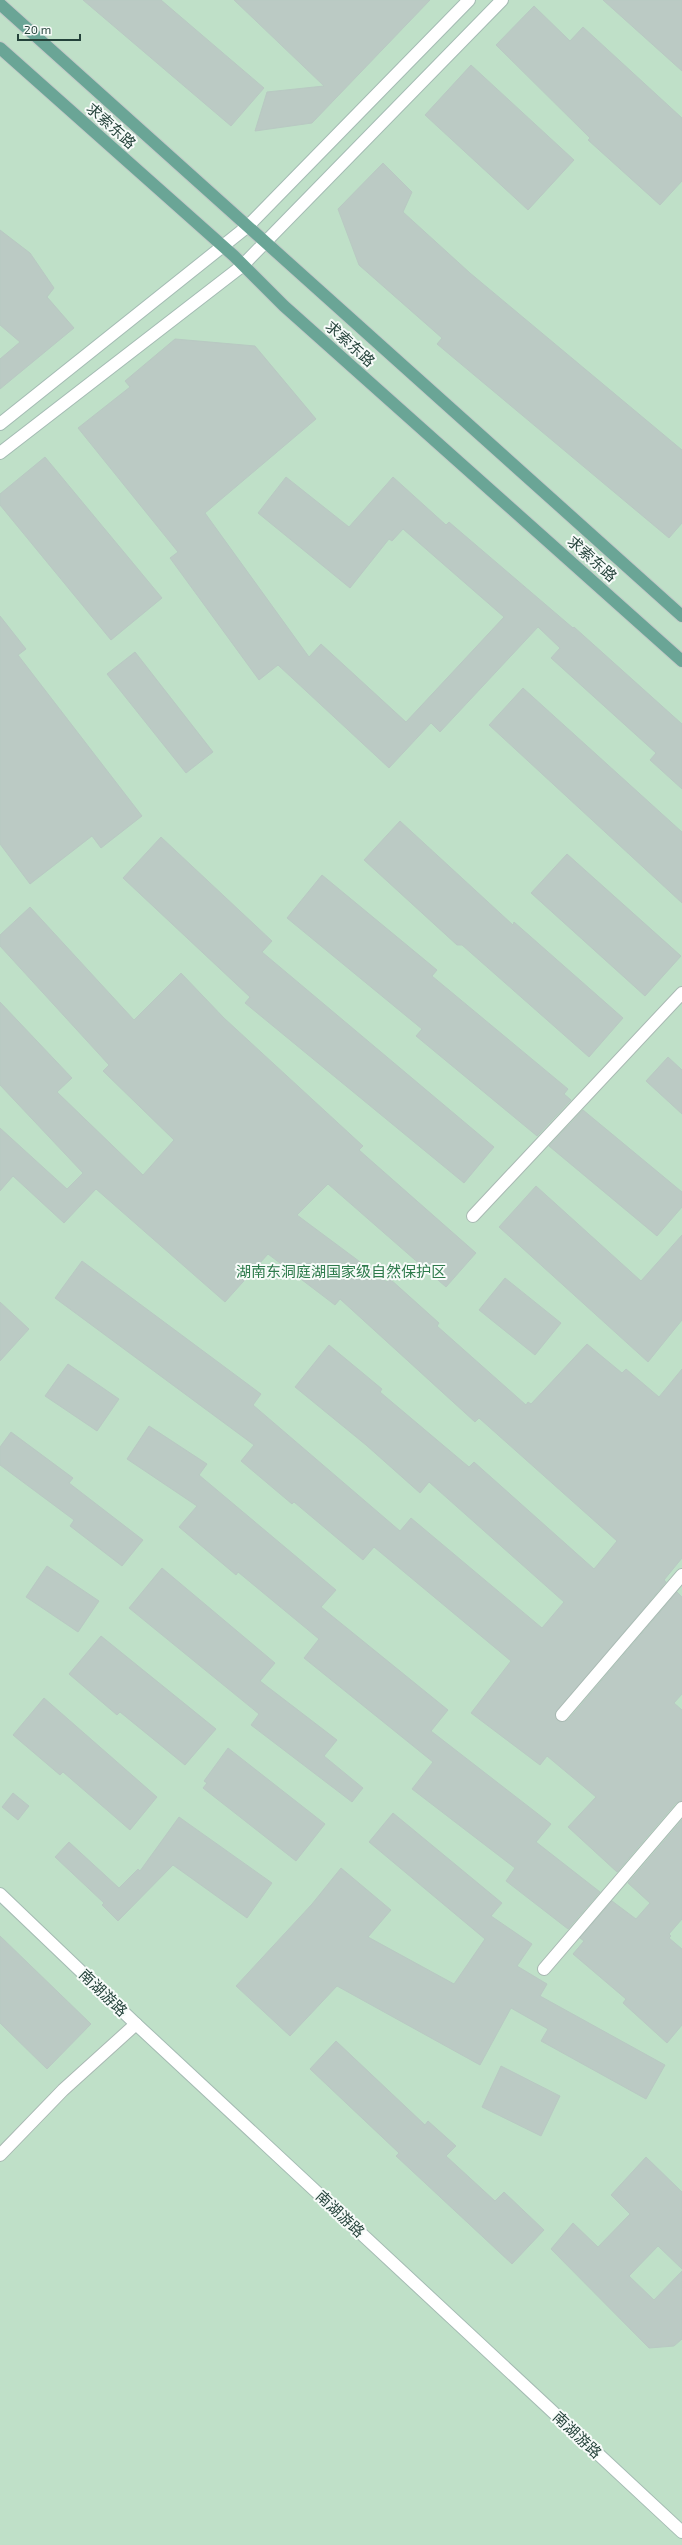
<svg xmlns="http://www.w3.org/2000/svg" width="682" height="2545" viewBox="0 0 682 2545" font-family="'Exo 2','Noto Sans SC',sans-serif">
  <rect width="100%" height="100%" fill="#e6efeb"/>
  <rect fill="#bfe0c8" x="0" y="0" width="682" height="2545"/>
  <g fill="#bbcac4" stroke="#b8c9c2">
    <polygon points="83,0 161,0 264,88 231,126"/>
    <polygon points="234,0 430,0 312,123 255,131 267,92 324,86"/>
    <polygon points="603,0 682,0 682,71"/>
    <polygon points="534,6 570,41 583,27 682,118 682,181 660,205 588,140 590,138 496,45"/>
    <polygon points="471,65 574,160 528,210 425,115"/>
    <polygon points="383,163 412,192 403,212 470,273 682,450 682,523 669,538 437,344 442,338 359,265 338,209"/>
    <polygon points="0,230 30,253 54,288 47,297 74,328 0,389 0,359 20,342 0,325"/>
    <polygon points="175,339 255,346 316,419 205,513 309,657 321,644 406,722 504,617 403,529 392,541 389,539 350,588 258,513 286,477 349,527 393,477 446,525 449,522 573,628 574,627 682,724 682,789 650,760 656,753 551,658 560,648 538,627 440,732 431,723 389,768 278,665 259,680 170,558 178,552 78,428 130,387 125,381"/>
    <polygon points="45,457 162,598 111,640 0,505 0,494"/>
    <polygon points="0,616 26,649 18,655 142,816 101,848 92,836 30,884 0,844"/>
    <polygon points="135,652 213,752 186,773 107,674"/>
    <polygon points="523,688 682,832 682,903 489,725"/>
    <polygon points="400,821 513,925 514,922 623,1018 589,1057 462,945 457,945 364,860"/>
    <polygon points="161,837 272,941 262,952 494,1147 464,1183 245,1003 250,997 123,878"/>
    <polygon points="567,854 681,956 645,996 531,893"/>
    <polygon points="322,875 437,970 432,976 568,1089 564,1094 571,1100 537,1136 416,1036 422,1029 287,918"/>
    <polygon points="30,907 134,1020 181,973 224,1018 363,1146 359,1150 476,1253 446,1287 328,1184 297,1215 387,1282 390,1279 439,1323 437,1326 526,1405 528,1402 531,1404 587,1344 622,1373 626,1369 659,1397 682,1369 682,1558 664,1580 666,1582 555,1714 560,1722 568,1720 677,1592 682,1597 682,1694 674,1703 682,1710 682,1801 676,1803 617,1872 568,1827 596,1797 547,1756 540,1765 471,1713 511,1661 374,1547 363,1560 294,1502 292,1504 241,1461 254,1445 55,1298 82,1261 261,1394 253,1405 400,1531 411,1518 542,1628 564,1602 429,1482 420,1493 366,1445 295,1387 329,1345 382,1389 380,1392 469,1467 474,1462 594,1569 617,1541 479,1418 475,1422 340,1299 335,1305 268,1254 225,1302 96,1189 64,1223 13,1176 0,1191 0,1128 67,1189 83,1173 0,1085 0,1002 72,1078 57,1092 143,1175 174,1140 103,1071 109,1065 0,946 0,935"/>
    <polygon points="668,1057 682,1070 682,1114 646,1081"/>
    <polygon points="583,1110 682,1192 682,1207 657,1236 549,1146"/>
    <polygon points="536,1186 641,1281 682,1235 682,1320 648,1362 499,1227"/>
    <polygon points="505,1278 561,1323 535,1355 479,1310"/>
    <polygon points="0,1302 29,1329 0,1361"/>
    <polygon points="68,1364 119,1399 97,1431 45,1396"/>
    <polygon points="149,1426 207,1464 199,1475 336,1590 321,1607 448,1710 431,1731 551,1824 536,1842 600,1892 568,1929 506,1881 515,1868 412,1789 433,1762 304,1658 319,1639 238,1572 236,1575 179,1527 197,1506 127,1459"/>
    <polygon points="11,1432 73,1478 69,1483 143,1540 122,1566 70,1526 74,1520 0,1465 0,1447"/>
    <polygon points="47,1566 99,1601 78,1632 26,1597"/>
    <polygon points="162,1568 275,1663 260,1681 337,1740 324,1756 363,1788 352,1802 251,1725 259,1714 129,1608"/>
    <polygon points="101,1636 216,1729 185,1765 120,1712 117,1715 69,1674"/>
    <polygon points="44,1698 157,1797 130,1830 63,1772 60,1775 13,1735"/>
    <polygon points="228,1748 325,1824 296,1861 203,1788 207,1783 204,1781"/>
    <polygon points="13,1793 29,1806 18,1820 2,1807"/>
    <polygon points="393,1813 502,1903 491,1916 532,1944 517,1966 547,1984 540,1996 665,2065 646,2099 541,2041 548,2029 511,2008 480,2065 337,1986 290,2036 236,1986 312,1904 341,1868 391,1910 368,1937 454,1984 485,1939 369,1842"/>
    <polygon points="179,1817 272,1883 247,1918 173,1865 118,1921 102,1905 104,1903 55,1857 69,1842 119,1888 138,1869 140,1871"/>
    <polygon points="682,1820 682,1919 669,1934 671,1936 669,1938 682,1949 682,2025 667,2043 623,2003 626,1999 573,1954 584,1941 580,1938 612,1901 636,1919 650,1903 628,1883"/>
    <polygon points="0,1936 91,2024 47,2069 0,2023"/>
    <polygon points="336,2041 425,2125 428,2121 456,2146 446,2156 495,2201 504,2192 544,2230 512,2264 396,2156 399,2153 310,2069"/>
    <polygon points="501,2066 560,2096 541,2136 482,2107"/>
    <polygon points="646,2157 682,2192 682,2269 658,2246 629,2276 654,2300 682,2271 682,2339 674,2346 649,2348 551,2249 573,2223 598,2247 630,2214 611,2195"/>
  </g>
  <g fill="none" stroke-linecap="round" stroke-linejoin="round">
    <g stroke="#a8b8b2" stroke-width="14">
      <g id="street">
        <polyline points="473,1216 682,993"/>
        <polyline points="562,1715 682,1575"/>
        <polyline points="544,1969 682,1808"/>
        <polyline points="0,2155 63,2090 136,2024"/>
      </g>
    </g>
    <g stroke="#a4bbb3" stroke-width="14">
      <g id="secondary">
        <polyline points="0,424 248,226 469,0"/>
        <polyline points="0,453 242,266 502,0"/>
        <polyline points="0,1894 136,2024 682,2532"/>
      </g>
    </g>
    <g stroke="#c2cac8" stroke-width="14">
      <g id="primary">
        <polyline points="0,4 682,616"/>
        <polyline points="0,48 234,256 284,306 682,661"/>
      </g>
    </g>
    <use href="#street" stroke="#fff" stroke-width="12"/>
    <use href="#secondary" stroke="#fff" stroke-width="12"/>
    <use href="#primary" stroke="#6aa596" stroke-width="12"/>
  </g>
  <g text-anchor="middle" stroke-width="4" stroke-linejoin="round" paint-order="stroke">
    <g font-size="15" fill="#24423a" stroke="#f7fbf9">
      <text transform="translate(111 126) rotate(42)" y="5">求索东路</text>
      <text transform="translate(350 344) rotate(42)" y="5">求索东路</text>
      <text transform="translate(592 559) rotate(42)" y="5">求索东路</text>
      <text transform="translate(103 1993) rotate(44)" y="5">南湖游路</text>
      <text transform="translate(340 2214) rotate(43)" y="5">南湖游路</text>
      <text transform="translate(577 2435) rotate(43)" y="5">南湖游路</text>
    </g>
    <g font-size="15" fill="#2d7a4b" stroke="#f7fbf9">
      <text x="341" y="1277">湖南东洞庭湖国家级自然保护区</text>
    </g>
  </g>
  <path d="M18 34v6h62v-6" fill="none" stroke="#24423a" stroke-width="2"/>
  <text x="24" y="34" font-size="12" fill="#24423a" stroke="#f7fbf9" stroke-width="3" paint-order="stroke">20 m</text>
</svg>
